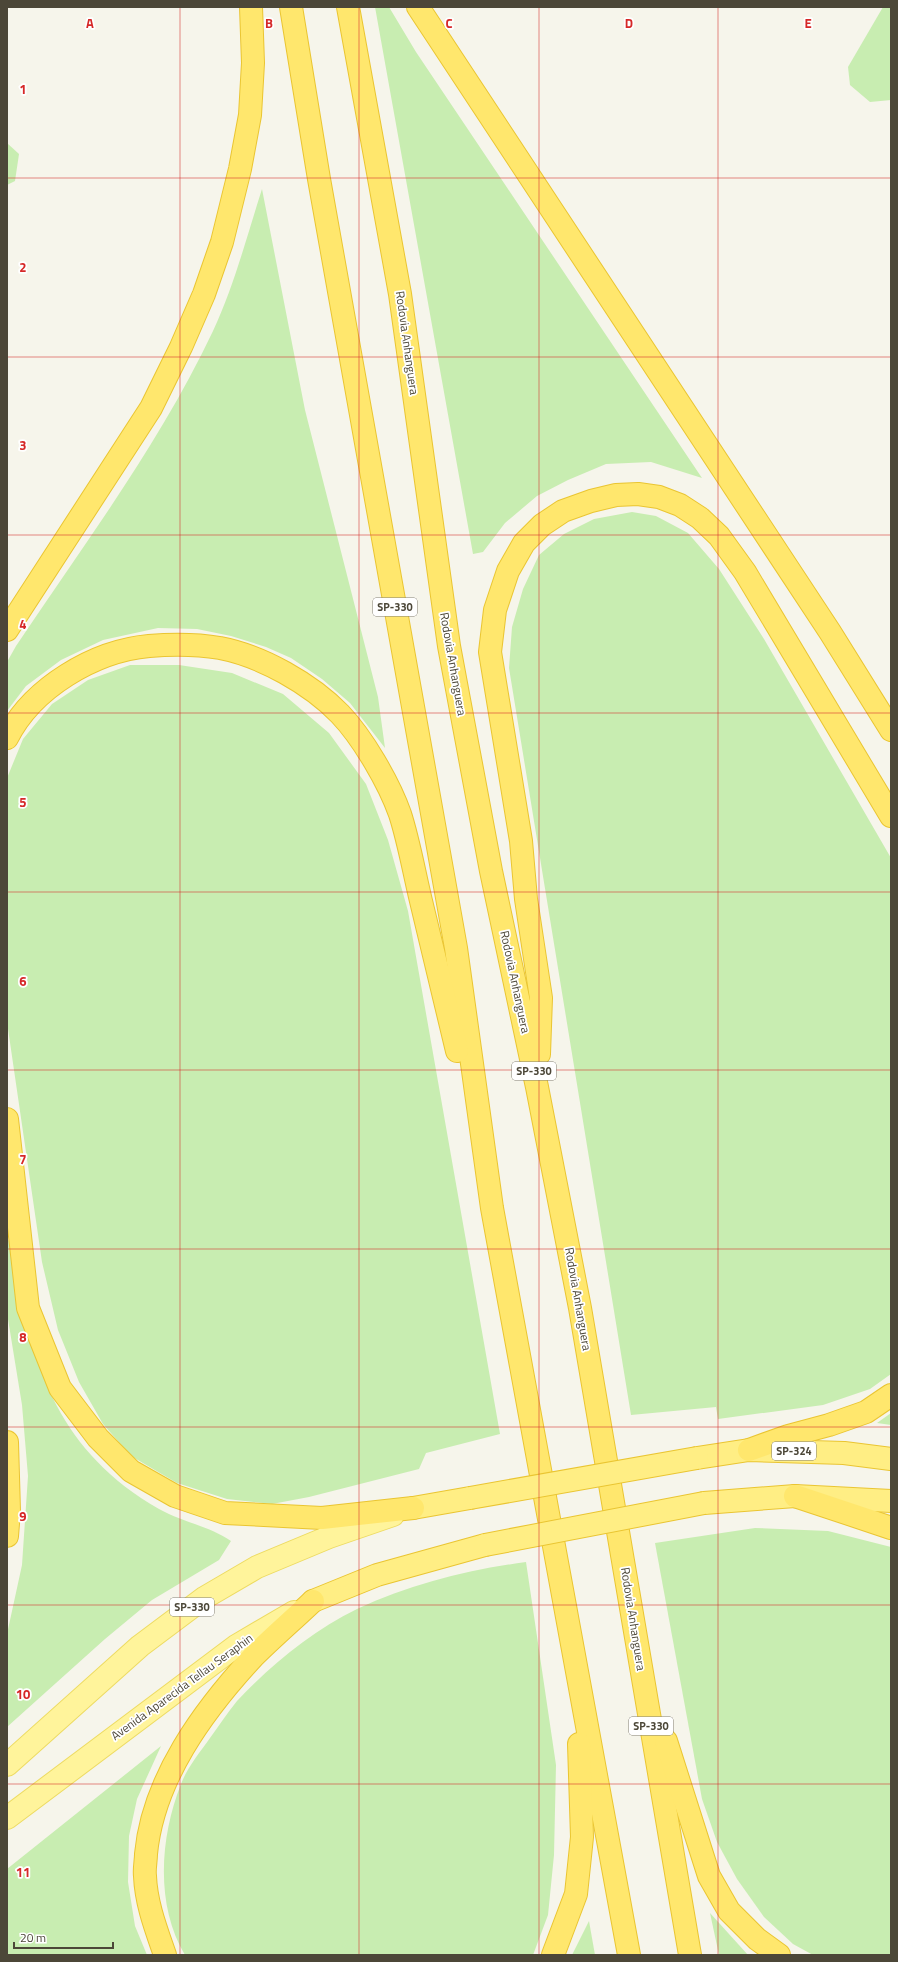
<svg xmlns="http://www.w3.org/2000/svg" width="898" height="1962" viewBox="0 0 898 1962" font-family="'Titillium Web',sans-serif">
  <rect width="100%" height="100%" fill="#f6f5eb"/>
  <g fill="#c8edb1">
    <polygon points="375,7 389,7 416,52 702,478 651,462 606,464 568,480 537,496 505,523 483,552 473,554"/>
    <polygon points="883,7 891,7 891,100 870,102 850,85 848,67"/>
    <polygon points="7,143 19,154 15,181 7,185"/>
    <path d="M262,189L305,410L378,697L385,748L350,703L322,679L291,658L266,647L231,636L197,629L158,628L103,640L61,660L26,686L7,711V662L16,646C85,543 160,443 213,331C234,286 247,236 262,189Z"/>
    <polygon points="632,512 656,516 688,533 719,569 764,639 891,858 891,1374 870,1389 823,1405 718,1419 716,1407 631,1415 509,668 512,627 523,589 539,555 564,534 594,519"/>
    <polygon points="130,665 179,665 232,673 283,694 329,733 366,784 388,840 408,911 500,1434 426,1453 419,1469 309,1497 272,1504 227,1499 177,1483 131,1456 103,1424 79,1382 58,1330 42,1262 7,1022 7,778 23,739 52,704 88,680"/>
    <path d="M9,1240C30,1355 50,1446 159,1509C182,1522 209,1526 231,1541L219,1560L152,1600L105,1639L7,1727V1634L22,1565L28,1476L22,1405L7,1313V1241Z"/>
    <polygon points="891,1413 891,1425 877,1423"/>
    <polygon points="755,1528 828,1531 891,1547 891,1955 813,1955 793,1944 764,1917 737,1879 717,1842 702,1799 655,1543"/>
    <path d="M526,1562L556,1765L554,1855L548,1915L533,1955H185C155,1905 160,1837 181,1784C187,1768 200,1752 210,1738C219,1726 227,1713 237,1701C271,1665 312,1631 357,1609C411,1584 467,1570 526,1562Z"/>
    <polygon points="161,1746 137,1799 129,1836 128,1882 135,1926 147,1955 7,1955 7,1869"/>
    <polygon points="710,1913 748,1955 719,1955"/>
    <polygon points="589,1921 595,1955 572,1955"/>
  </g>
  <g fill="none" stroke-linecap="round" stroke-linejoin="round">
    <g stroke="#eddb62" stroke-width="24">
      <g id="primary">
        <polyline points="7,1765 140,1646 204,1598 257,1567 329,1537 393,1515"/>
        <polyline points="7,1818 236,1646 294,1612"/>
      </g>
    </g>
    <g stroke="#eac532" stroke-width="24">
      <g id="trunk">
        <polyline points="697,1458 749,1450 844,1453 891,1459"/>
        <polyline points="704,1503 795,1496 891,1501"/>
        <polyline points="413,1508 470,1498"/>
        <polyline points="313,1601 377,1575 485,1545"/>
      </g>
    </g>
    <g stroke="#eac532" stroke-width="24">
      <g id="motorway">
        <polyline points="291,7 319,179 456,948 492,1208 629,1955"/>
        <polyline points="348,7 400,294 449,646 491,871 537,1087 580,1308 690,1955"/>
        <polyline points="418,7 830,632 891,730"/>
        <polyline points="7,630 151,408 181,347 204,294 222,242 240,169 250,115 253,63 251,7"/>
        <path d="M7,738C32,688 94,651 149,646C173,644 196,644 220,648C262,656 311,684 340,714C363,738 389,783 400,814C409,842 414,872 421,901C433,951 445,1001 457,1051"/>
        <polyline points="539,1054 541,998 526,899 521,841 490,652 495,610 508,571 524,543 542,525 563,511 591,501 616,495 638,494 659,497 680,505 700,518 719,536 745,572 891,816"/>
        <polyline points="7,1119 28,1308 60,1388 98,1438 131,1471 175,1496 225,1513 322,1518 413,1508"/>
        <polyline points="7,1442 9,1511 7,1536"/>
        <polyline points="749,1450 788,1436 829,1425 866,1412 891,1395"/>
        <polyline points="795,1496 891,1528"/>
        <polyline points="666,1741 709,1876 729,1911 757,1939 779,1955"/>
        <path d="M165,1955C156,1929 146,1903 145,1876C144,1869 146,1861 146,1854C153,1779 203,1711 253,1657C272,1638 293,1620 313,1601"/>
        <polyline points="553,1955 576,1894 582,1837 579,1744"/>
      </g>
    </g>
    <use href="#primary" stroke="#fff49b" stroke-width="22"/>
    <use href="#trunk" stroke="#ffee84" stroke-width="22"/>
    <use href="#motorway" stroke="#ffe76d" stroke-width="22"/>
    <g stroke="#eac532" stroke-width="24" stroke-linecap="butt">
      <g id="trunk-bridge">
        <polyline points="470,1498 697,1458"/>
        <polyline points="485,1545 704,1503"/>
      </g>
    </g>
    <use href="#trunk-bridge" stroke="#ffee84" stroke-width="22"/>
  </g>
  <path fill="none" stroke="#d62828" stroke-width="1" stroke-opacity="0.55" d="M180,7V1955M359,7V1955M539,7V1955M718,7V1955M7,178H891M7,357H891M7,535H891M7,713H891M7,892H891M7,1070H891M7,1249H891M7,1427H891M7,1605H891M7,1784H891"/>
  <g text-anchor="middle" stroke-width="3.5" stroke-linejoin="round" paint-order="stroke">
    <g fill="#fff" stroke="#827e74" stroke-width="1">
      <rect x="373" y="598" width="44" height="18" rx="3"/>
      <rect x="512" y="1062" width="44" height="18" rx="3"/>
      <rect x="772" y="1442" width="44" height="18" rx="3"/>
      <rect x="170" y="1598" width="44" height="18" rx="3"/>
      <rect x="629" y="1717" width="44" height="18" rx="3"/>
    </g>
    <g font-size="11" font-weight="bold" fill="#4c4738">
      <text x="395" y="611">SP-330</text>
      <text x="534" y="1075">SP-330</text>
      <text x="794" y="1455">SP-324</text>
      <text x="192" y="1611">SP-330</text>
      <text x="651" y="1730">SP-330</text>
    </g>
    <g font-size="12" fill="#4c4738" stroke="#fff">
      <text transform="translate(407 343) rotate(82)" y="4">Rodovia Anhanguera</text>
      <text transform="translate(453 664) rotate(80)" y="4">Rodovia Anhanguera</text>
      <text transform="translate(515 982) rotate(78)" y="4">Rodovia Anhanguera</text>
      <text transform="translate(578 1299) rotate(80)" y="4">Rodovia Anhanguera</text>
      <text transform="translate(633 1619) rotate(81)" y="4">Rodovia Anhanguera</text>
      <text transform="translate(182 1687) rotate(-36)" y="4">Avenida Aparecida Tellau Seraphin</text>
    </g>
  </g>
  <g font-size="13" text-anchor="middle" font-weight="bold" fill="#d62828" stroke="#fff" stroke-width="3.5" stroke-linejoin="round" paint-order="stroke">
    <text x="90" y="28">A</text>
    <text x="269" y="28">B</text>
    <text x="449" y="28">C</text>
    <text x="629" y="28">D</text>
    <text x="808" y="28">E</text>
    <text x="23" y="94">1</text>
    <text x="23" y="272">2</text>
    <text x="23" y="450">3</text>
    <text x="23" y="629">4</text>
    <text x="23" y="807">5</text>
    <text x="23" y="986">6</text>
    <text x="23" y="1164">7</text>
    <text x="23" y="1342">8</text>
    <text x="23" y="1521">9</text>
    <text x="23" y="1699">10</text>
    <text x="23" y="1877">11</text>
  </g>
  <rect width="898" height="1962" fill="none" stroke="#4c4738" stroke-width="16"/>
  <path d="M14 1942v6h99v-6" fill="none" stroke="#4c4738" stroke-width="2"/>
  <text x="20" y="1942" font-size="12" fill="#4c4738" stroke="#ffffff" stroke-width="3" paint-order="stroke">20 m</text>
</svg>
